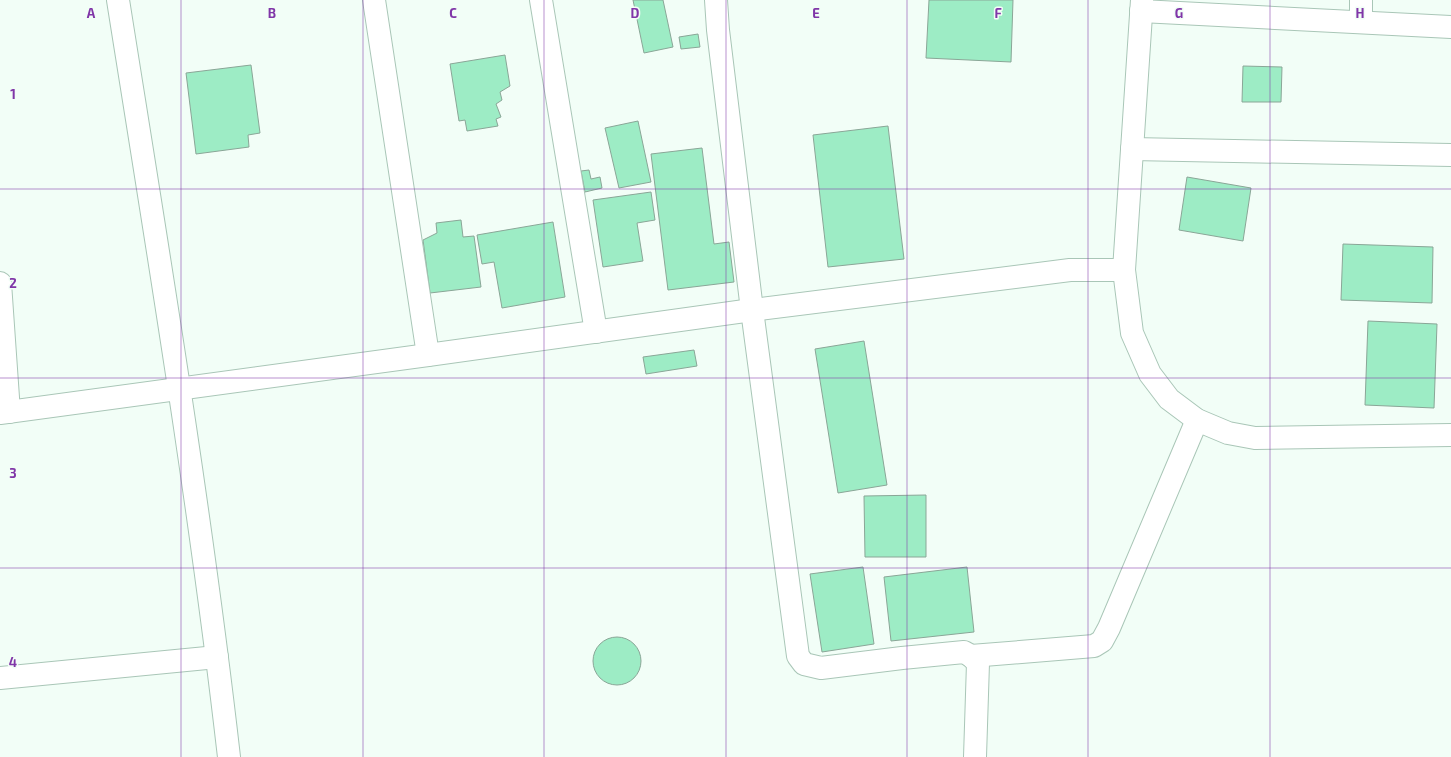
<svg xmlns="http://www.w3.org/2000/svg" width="1451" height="757" viewBox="0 0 1451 757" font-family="'Exo 2',sans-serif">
  <rect width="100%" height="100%" fill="#f2fef7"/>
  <g fill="#9decc5" stroke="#8aa697">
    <polygon points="633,0 663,0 673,47 644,53"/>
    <polygon points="929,0 1013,0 1011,62 926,58"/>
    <polygon points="698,34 700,47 681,49 679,37"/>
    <polygon points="505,55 510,86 500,92 502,100 496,104 501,117 496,119 498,126 467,131 465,120 459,121 450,64"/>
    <polygon points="251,65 260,133 248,135 249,147 196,154 186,73"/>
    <polygon points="1243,66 1282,67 1281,102 1242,102"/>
    <polygon points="638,121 651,182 619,188 605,128"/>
    <polygon points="888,126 904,259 828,267 813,135"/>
    <polygon points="702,148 714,244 729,242 734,282 668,290 651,154"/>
    <polygon points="589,170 591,179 600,177 602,188 585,192 581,171"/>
    <polygon points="1187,177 1251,188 1243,241 1179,230"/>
    <polygon points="651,192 655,220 637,223 643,261 603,267 593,200"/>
    <polygon points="461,220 463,237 474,236 481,287 430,293 423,240 437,233 436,223"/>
    <polygon points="553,222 565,297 502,308 494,262 482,264 477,235"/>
    <polygon points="1343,244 1433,247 1432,303 1341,300"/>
    <polygon points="1368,321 1437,324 1434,408 1365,405"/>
    <polygon points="864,341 887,485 838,493 815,349"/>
    <polygon points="694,350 697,366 646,374 643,357"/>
    <polygon points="926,495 926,557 865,557 864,496"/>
    <polygon points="863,567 874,644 822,652 810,574"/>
    <polygon points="967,567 974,632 891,641 884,577"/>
    <circle cx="617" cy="661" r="24"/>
  </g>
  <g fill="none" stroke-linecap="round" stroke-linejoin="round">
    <g stroke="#a9c6b7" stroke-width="24">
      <g id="street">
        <path d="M118,0C158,252 200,504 229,757"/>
        <polyline points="374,0 428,355"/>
        <polyline points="541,0 596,332"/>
        <polyline points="716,0 718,30 752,310 798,656 804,664 821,668 902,658 964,652 971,656 978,663 975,757"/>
        <polyline points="1142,0 1124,270 1132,333 1150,374 1169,399 1197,420 1228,433 1255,438 1451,435"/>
        <polyline points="1361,0 1361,22"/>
        <polyline points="1141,11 1451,27"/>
        <polyline points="1132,149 1451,155"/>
        <polyline points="0,283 9,412"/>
        <polyline points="0,413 428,355 752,310 1070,270 1124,270"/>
        <polyline points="971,656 1094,646 1102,641 1109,628 1197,420"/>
        <polyline points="0,678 217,657"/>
      </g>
    </g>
    <use href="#street" stroke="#fff" stroke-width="22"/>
  </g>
  <path fill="none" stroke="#8036a8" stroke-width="1" stroke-opacity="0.55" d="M181,0V757M363,0V757M544,0V757M726,0V757M907,0V757M1088,0V757M1270,0V757M0,189H1451M0,378H1451M0,568H1451"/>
  <g font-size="13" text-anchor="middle" font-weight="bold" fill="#8036a8" stroke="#f2fef7" stroke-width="3" stroke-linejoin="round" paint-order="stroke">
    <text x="91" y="18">A</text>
    <text x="272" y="18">B</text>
    <text x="453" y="18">C</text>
    <text x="635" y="18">D</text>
    <text x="816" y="18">E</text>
    <text x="998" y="18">F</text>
    <text x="1179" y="18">G</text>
    <text x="1360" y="18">H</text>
    <text x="13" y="99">1</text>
    <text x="13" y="288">2</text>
    <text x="13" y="478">3</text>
    <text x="13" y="667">4</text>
  </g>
</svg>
